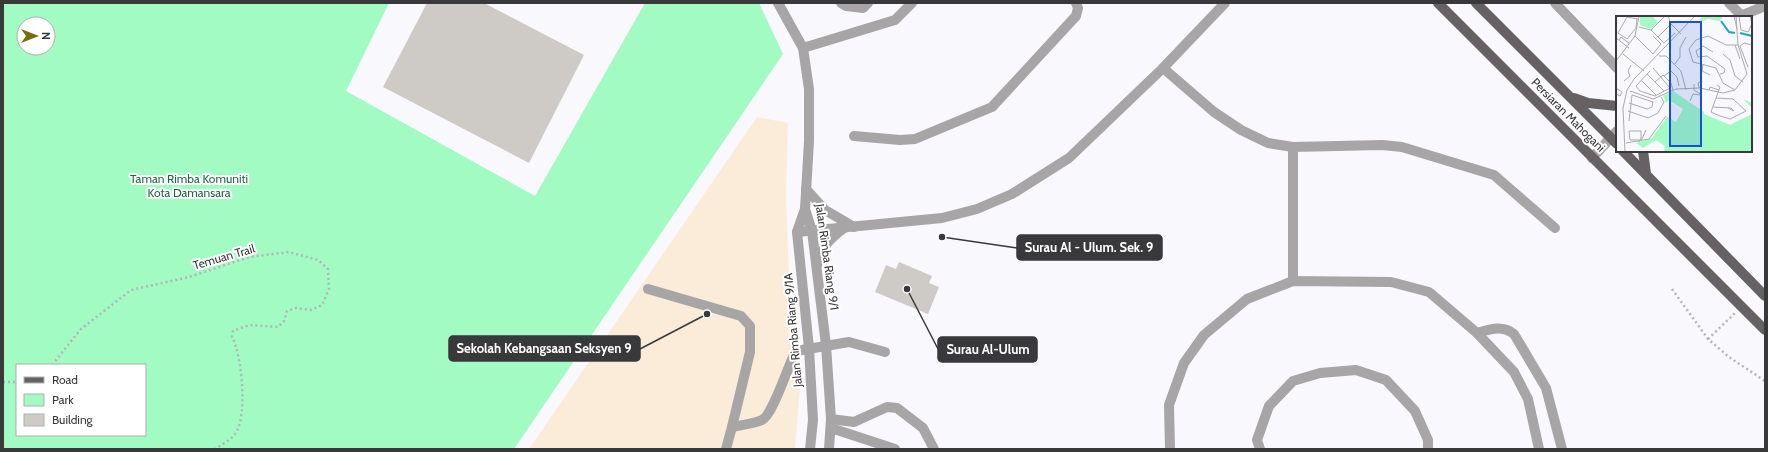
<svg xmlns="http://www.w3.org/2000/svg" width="1768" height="452" viewBox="0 0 1768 452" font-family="Cabin,sans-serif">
  <rect width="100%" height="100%" fill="#f8f8fd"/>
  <polygon fill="#faecd9" points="757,117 788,123 786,195 789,278 800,387 795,449 529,449"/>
  <path fill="#a1fbc3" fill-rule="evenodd" d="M3,3H389L346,91L535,196L645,3H759L783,54L514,449H3ZM24,24H48V48H24ZM17,365H145V435H17Z"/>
  <g fill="#cecbc7">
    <polygon points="427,3 484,3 584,55 529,163 383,87"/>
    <polygon points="899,262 932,276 929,283 939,287 928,314 875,292 886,265 896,269"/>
  </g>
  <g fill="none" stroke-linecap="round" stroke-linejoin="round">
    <g stroke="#b5b5b9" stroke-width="2.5" stroke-dasharray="2 3" stroke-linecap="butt">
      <polyline points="1672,289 1708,339 1729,357 1765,381"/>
      <polyline points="1708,339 1735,313"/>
      <path d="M52,365L81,329L131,290L189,277L249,257L289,252L318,260L328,269L329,289L322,305L311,310L296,308L287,311L284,321L278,327L249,325L233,331L232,337C242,355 248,417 235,434C231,440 221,445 215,449"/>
      <polyline points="3,382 17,382"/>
    </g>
    <g stroke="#a8a5a6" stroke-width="10">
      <polyline points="778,3 803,48 809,89 809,141 805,209 812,231 826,345 831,419 829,449"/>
      <polyline points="841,3 846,6 863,8 868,3"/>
      <polyline points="1555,3 1617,68"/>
      <polyline points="1729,3 1741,15"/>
      <polyline points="1738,17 1765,6"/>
      <polyline points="803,48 895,20 912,3"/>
      <polyline points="1163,68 1214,112 1241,130 1268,143 1293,147 1382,145 1402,147 1494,175 1555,228"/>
      <polyline points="854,136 900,140 915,139 992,107 1076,16 1078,8 1076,3"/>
      <polyline points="1293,147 1293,281"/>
      <polyline points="1592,158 1617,131"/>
      <polyline points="806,189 825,210 854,227"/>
      <polyline points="805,209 797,232 809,348 813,420 810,449"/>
      <polyline points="797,232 942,218 977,209 1012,194 1069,158 1163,68 1225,3"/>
      <path d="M817,265C823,246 828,240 844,228"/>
      <polyline points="648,289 741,316 750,326 750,352 732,427"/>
      <path d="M1477,333C1491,329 1502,325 1514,334L1546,388L1562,449"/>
      <polyline points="831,419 854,422 887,407 897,408 923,428 934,449"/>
      <polyline points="831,428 895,449"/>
      <path d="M726,449L732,427C741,425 753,424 762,420C773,415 788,365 796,351L849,342L885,352"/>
      <polyline points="1170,449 1169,405 1184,363 1204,335 1247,299 1293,281 1391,282 1429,292 1477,333 1514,372 1528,399 1539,449"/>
      <polyline points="1260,449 1257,440 1269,406 1293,381 1320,373 1356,370 1386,380 1415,411 1428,440 1428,449"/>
    </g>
    <g stroke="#666263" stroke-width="10">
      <polyline points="1438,3 1765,330"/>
      <polyline points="1476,3 1617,144"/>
      <polyline points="1574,98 1588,103 1617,106"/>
      <polyline points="1623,151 1765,296"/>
      <polyline points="1643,151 1646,174"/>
    </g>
  </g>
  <g text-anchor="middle" stroke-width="4" stroke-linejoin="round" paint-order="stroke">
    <g font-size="12" fill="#39393b" stroke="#fff">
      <text transform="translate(1568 115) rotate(45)" y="4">Persiaran Mahogani</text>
      <text transform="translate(224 257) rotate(-16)" y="4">Temuan Trail</text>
      <text transform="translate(827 257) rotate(82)" y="4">Jalan Rimba Riang 9/1</text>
      <text transform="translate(793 330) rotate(-95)" y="4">Jalan Rimba Riang 9/1A</text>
    </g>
    <g font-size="12" fill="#226641" stroke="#fff">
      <text x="189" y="183">Taman Rimba Komuniti<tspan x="189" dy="14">Kota Damansara</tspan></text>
    </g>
  </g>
  <g transform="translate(1616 16)">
    <rect width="136" height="136" fill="#f8f8fd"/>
    <path d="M24,0L37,1L42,6L35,13L24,9ZM86,0H106V2L104,5L92,3L83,6ZM57,75L88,96V98L114,109L136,98L135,91L127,83L136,87V136H48L49,130L40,124L27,132L20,127L36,122L51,101L60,106L67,93L53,84L50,87L47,80Z" fill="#a1fbc3"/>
    <path fill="none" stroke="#15a8cf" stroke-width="2" d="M105,5L113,16L119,17M124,17L136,20"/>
    <path fill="none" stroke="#acacaf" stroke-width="1" d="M52,0L55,8L65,18M118,0L121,13M123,0L125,14L132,16L136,8L134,0M21,3L20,12L11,23L2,17L11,1L22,3M23,11L35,14L48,27L59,17M35,14L49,0M19,20L37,38L45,28L37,20M42,21L55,8M0,22L13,32M3,24L5,21L14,28M119,29L124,43M97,36L87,30L80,35L82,41L91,40L109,53L108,57L104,58M7,38L28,55M107,38L114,44L119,60L127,66M43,40H50L65,55L70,74M0,45L19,20L23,0M87,48L86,55L94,59M58,49L64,41V32L70,21M132,51L124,30L128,27L136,29M34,55L20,70L24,75L39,80L54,72L37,52M31,58L48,75M48,60L55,55L61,61L63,70M25,64L40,79M8,65L14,60L12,55L15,49M39,66L47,59L55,67L57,74M78,68V74L86,79M0,72L6,76L4,80L0,78M83,72L82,67L86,65L84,72M93,74L94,71L103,74M119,74L107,67L100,52L77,46L73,33L80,24L92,20L110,29H122M14,75L37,83L60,73L84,72L107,77L119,74L131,58L122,29L120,0M100,82L117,83L130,95L114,103L104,100L95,96ZM100,82L104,71L101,69M74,85L77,78L84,79M13,87L31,93L36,91L37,85M97,91L115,92L118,95L112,92M12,95L32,102L42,97L48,86L45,81M13,105L16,79L37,86M25,125L30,114M23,126L25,122V115H13L14,124H24M10,127L33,123L50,100M9,136L7,92L11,74L18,63L79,0"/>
    <path fill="#1d4ed8" fill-opacity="0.15" stroke="#1d4ed8" stroke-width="2" d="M54,6H85V130H54Z"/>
    <rect width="136" height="136" fill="none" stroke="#39393b" stroke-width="2"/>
  </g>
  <path fill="none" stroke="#39393b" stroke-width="1.5" d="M942 237L1017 248M707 314L640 349M907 289L938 349"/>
  <g fill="#39393b" stroke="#fff" stroke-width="1.5">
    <circle cx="942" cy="237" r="4"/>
    <circle cx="707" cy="314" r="4"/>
    <circle cx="907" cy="289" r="4"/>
  </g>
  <g fill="#39393b" stroke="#39393b" stroke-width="1.5">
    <rect x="1017" y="235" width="145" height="25" rx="4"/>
    <rect x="449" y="336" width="191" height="25" rx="4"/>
    <rect x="938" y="337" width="99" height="25" rx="4"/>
  </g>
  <g font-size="13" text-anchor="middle" font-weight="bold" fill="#fff">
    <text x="1089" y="252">Surau Al - Ulum. Sek. 9</text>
    <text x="544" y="353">Sekolah Kebangsaan Seksyen 9</text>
    <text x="988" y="354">Surau Al-Ulum</text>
  </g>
  <rect width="1768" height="452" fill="none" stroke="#39393b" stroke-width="8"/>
  <rect x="16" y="364" width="130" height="72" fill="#ffffff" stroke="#b0b0b1"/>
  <rect x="24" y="377" width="20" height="6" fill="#666263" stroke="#b0b0b1"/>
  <text x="52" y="384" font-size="12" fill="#39393b">Road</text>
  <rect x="24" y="394" width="20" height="12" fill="#a1fbc3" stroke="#b0b0b1"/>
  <text x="52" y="404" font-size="12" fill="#39393b">Park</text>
  <rect x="24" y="414" width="20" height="12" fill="#cecbc7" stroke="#b0b0b1"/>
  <text x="52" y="424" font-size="12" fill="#39393b">Building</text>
  <g transform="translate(36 36) rotate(90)"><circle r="19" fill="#ffffff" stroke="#b0b0b1"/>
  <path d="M0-3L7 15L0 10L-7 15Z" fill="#746e0d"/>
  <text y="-6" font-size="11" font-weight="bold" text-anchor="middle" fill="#39393b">N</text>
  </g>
</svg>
